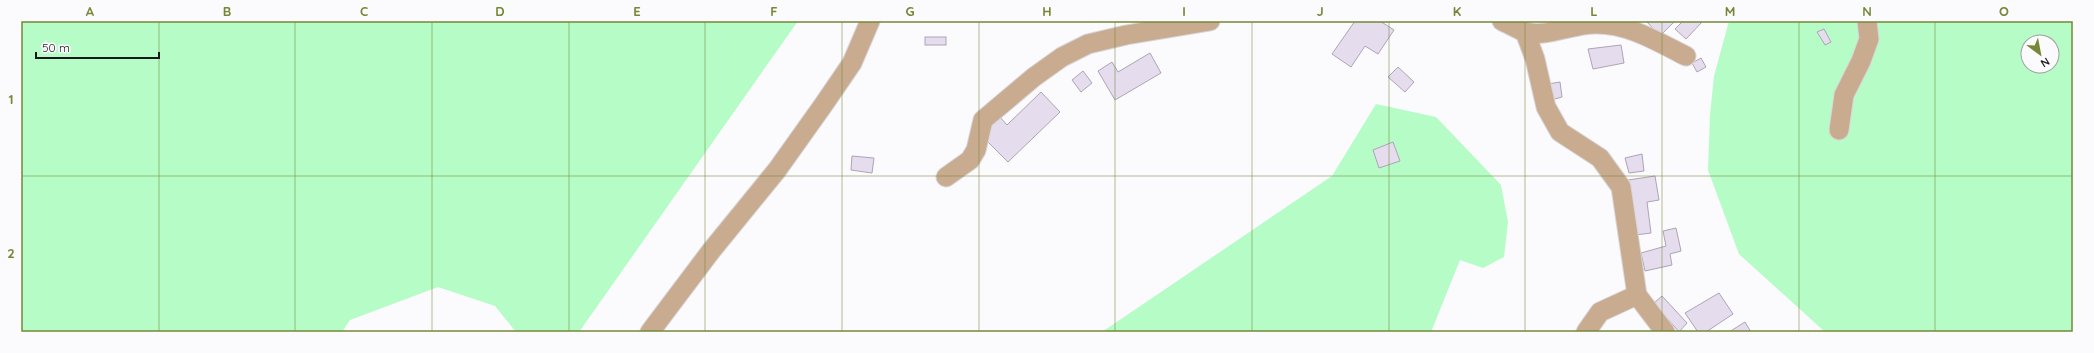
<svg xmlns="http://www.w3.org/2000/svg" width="2094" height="353" viewBox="0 0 2094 353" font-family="Quicksand,sans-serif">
  <rect width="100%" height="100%" fill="#fbfafd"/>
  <g fill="#b5fcc7" fill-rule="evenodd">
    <polygon points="21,21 798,21 579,332 516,332 495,306 438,287 350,320 342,332 21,332"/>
    <path d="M1729,21H2073V332H1825L1739,254L1708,170L1710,115L1714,76ZM2028,42H2052V66H2028Z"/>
    <polygon points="1376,104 1436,117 1501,185 1508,222 1504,257 1483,268 1460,260 1431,332 1102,332 1332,176"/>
  </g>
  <g fill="#e5dced" stroke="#ada4b5">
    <polygon points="1355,21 1380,21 1394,30 1378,54 1365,46 1351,67 1332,54"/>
    <polygon points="1646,21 1675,21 1660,36"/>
    <polygon points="1683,21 1703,21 1686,39 1675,29"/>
    <polygon points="1824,29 1831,42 1825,45 1817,32"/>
    <rect x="925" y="37" width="21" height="8"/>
    <polygon points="1621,45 1624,63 1593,69 1588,49"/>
    <polygon points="1150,53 1161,73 1115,100 1098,71 1112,62 1118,72"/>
    <polygon points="1701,58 1706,67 1697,72 1692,63"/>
    <polygon points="1398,67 1414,82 1405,92 1388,77"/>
    <polygon points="1083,71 1092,83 1081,92 1072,80"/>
    <polygon points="1560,82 1562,97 1551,100 1548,84"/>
    <polygon points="1041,92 1060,112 1008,162 981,135 1000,117 1007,125"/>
    <polygon points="1393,142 1400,161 1379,168 1373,150"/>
    <polygon points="1642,154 1644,171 1629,173 1625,158"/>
    <polygon points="852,156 874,158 872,173 851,170"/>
    <polygon points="1655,176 1659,200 1647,202 1651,233 1635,235 1628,180"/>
    <polygon points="1676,228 1681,251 1670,254 1672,265 1645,271 1641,253 1666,246 1663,231"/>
    <polygon points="1719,293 1733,314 1706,332 1698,332 1685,313"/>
    <polygon points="1662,296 1687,323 1679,332 1654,303"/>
    <polygon points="1745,322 1751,332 1729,332"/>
  </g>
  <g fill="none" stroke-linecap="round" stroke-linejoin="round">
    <g stroke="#d7d6d9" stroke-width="21">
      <g id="minor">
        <path d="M1502,21C1509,24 1517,29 1525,32C1548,38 1574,23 1597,24C1629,24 1658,42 1686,56"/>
        <polyline points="1525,32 1535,59 1546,107 1560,132 1600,158 1621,187 1637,295 1665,332"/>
        <polyline points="1839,130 1844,95 1861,61 1869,39 1867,21"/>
        <polyline points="946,177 970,160 976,150 983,120 1034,77 1062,57 1088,44 1126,35 1210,21"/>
        <polyline points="650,332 711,251 777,170 824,104 852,63 870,21"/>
        <polyline points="1586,332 1600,312 1637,295"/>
      </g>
    </g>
    <use href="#minor" stroke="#c9ab90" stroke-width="19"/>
  </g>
  <path fill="none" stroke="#768837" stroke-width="1" stroke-opacity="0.55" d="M159,21V332M295,21V332M432,21V332M569,21V332M705,21V332M842,21V332M979,21V332M1115,21V332M1252,21V332M1389,21V332M1525,21V332M1662,21V332M1799,21V332M1935,21V332M21,176H2073"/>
  <rect width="2094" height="353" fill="none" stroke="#fbfafd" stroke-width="44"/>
  <g transform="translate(2040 54) rotate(148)"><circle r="19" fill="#fbfafd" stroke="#a19fa3"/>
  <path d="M0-3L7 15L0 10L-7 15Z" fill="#768837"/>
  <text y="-6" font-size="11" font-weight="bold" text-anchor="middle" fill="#1a171d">N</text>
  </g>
  <path d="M36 52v6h123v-6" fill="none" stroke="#1a171d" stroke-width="2"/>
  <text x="42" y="52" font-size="12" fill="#1a171d" stroke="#fbfafd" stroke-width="3" paint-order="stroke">50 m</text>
  <rect x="22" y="22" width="2050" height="309" fill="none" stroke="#768837" stroke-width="1.5"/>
  <g font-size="13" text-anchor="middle" font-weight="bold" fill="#768837">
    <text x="90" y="16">A</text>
    <text x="227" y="16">B</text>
    <text x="364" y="16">C</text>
    <text x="500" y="16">D</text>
    <text x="637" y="16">E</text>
    <text x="774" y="16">F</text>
    <text x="910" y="16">G</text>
    <text x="1047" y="16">H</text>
    <text x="1184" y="16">I</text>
    <text x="1320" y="16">J</text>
    <text x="1457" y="16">K</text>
    <text x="1594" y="16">L</text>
    <text x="1730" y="16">M</text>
    <text x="1867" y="16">N</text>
    <text x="2004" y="16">O</text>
    <text x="11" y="104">1</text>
    <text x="11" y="258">2</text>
  </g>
</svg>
